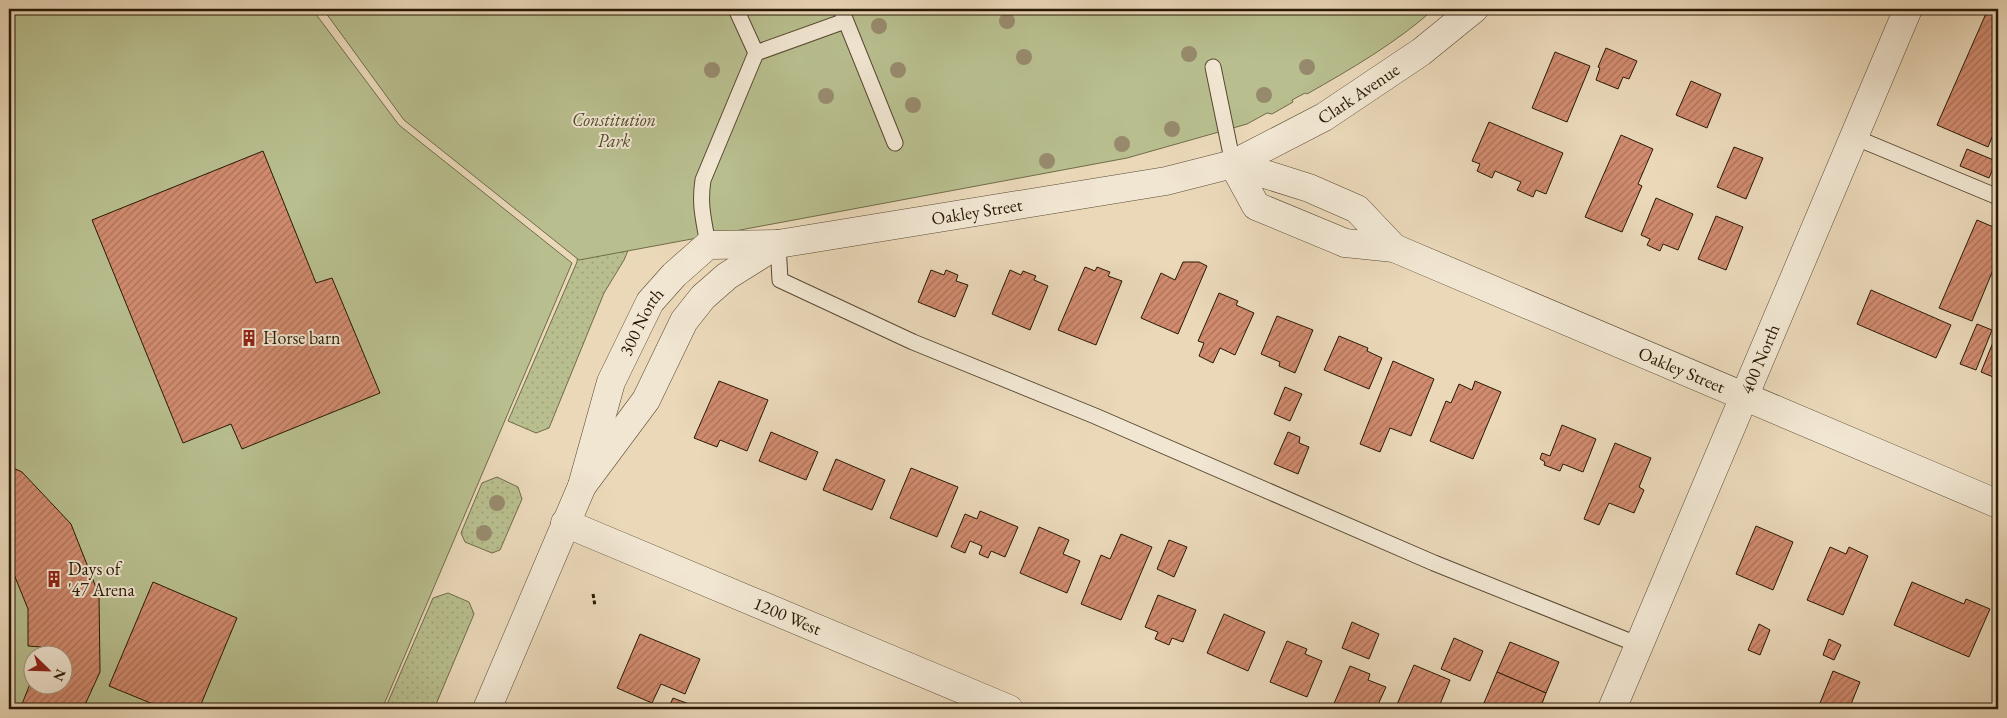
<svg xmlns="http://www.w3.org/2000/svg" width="2007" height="718" viewBox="0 0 2007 718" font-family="'EB Garamond',serif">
  <defs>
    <pattern id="grass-dots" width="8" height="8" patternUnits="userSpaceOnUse" patternTransform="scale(1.25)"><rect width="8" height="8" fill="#b8be8e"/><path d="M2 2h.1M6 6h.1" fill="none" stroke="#9ea379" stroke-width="1.8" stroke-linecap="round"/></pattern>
    <pattern id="building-hatch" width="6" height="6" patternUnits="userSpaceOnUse" patternTransform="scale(1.25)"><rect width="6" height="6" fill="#d18b6f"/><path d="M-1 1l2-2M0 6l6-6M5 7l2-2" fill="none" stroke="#aa7159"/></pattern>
  </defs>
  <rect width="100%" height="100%" fill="#ead8b9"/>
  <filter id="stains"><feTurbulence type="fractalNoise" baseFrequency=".004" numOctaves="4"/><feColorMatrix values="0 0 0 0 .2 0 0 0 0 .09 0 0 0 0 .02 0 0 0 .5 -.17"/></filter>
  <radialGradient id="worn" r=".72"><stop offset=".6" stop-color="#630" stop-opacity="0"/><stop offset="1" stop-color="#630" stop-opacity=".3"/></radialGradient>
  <g fill="url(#grass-dots)" stroke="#706c49">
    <polygon points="686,112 624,260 604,293 549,428 536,433 508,421 577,262 586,166"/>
    <polygon points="497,477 518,487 522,499 500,550 492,553 465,542 461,533 482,483"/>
    <polygon points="448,593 469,602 474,614 434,709 385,709 433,598"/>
  </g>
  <g fill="#b8be8e" stroke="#706c49" fill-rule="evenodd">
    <path d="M9,9H312L399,125L572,263L382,709H9ZM32,656H62V686H32Z"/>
    <path d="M323,9H1434C1396,43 1351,69 1307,94L1305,93L1292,100L1293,102L1272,114L1267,113L1247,124L1127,158L579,260L404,120Z"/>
  </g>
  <g fill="url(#building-hatch)" stroke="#281904">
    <polygon points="1988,9 1998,12 1998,64 1994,74 1998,76 1998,123 1988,147 1937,125"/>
    <polygon points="1606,48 1637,61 1629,79 1623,77 1618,89 1596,80 1600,68 1598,67"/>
    <polygon points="1555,52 1590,66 1567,122 1532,108"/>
    <polygon points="1691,81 1721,94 1707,128 1676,115"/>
    <polygon points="1489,122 1563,153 1546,194 1536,190 1533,197 1517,190 1521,182 1495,171 1492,178 1477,171 1480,164 1472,161"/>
    <polygon points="1621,135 1653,149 1638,184 1642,186 1622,232 1585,217"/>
    <polygon points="1734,147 1763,158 1746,199 1717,187"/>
    <polygon points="1967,149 1996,161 1989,178 1960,166"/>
    <polygon points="263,151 316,283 332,278 380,393 242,449 231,424 183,443 92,220"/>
    <polygon points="1656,198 1693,214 1678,250 1663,244 1660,251 1647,245 1650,239 1641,235"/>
    <polygon points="1716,216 1743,227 1726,270 1698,259"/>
    <polygon points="1977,220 1998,229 1998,258 1972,321 1939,308"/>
    <polygon points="1183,262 1199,262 1207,266 1178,334 1141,318 1161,273 1175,280"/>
    <polygon points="1085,267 1095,271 1097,267 1110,272 1108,276 1122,281 1096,345 1058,330"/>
    <polygon points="931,270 944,275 946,270 958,275 956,281 968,285 955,317 918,302"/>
    <polygon points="1010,270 1021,275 1023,271 1036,276 1034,280 1048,286 1030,330 992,314"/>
    <polygon points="1871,290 1951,325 1936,358 1857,324"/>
    <polygon points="1219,293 1238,301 1236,305 1254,313 1235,355 1220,348 1213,363 1199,356 1204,343 1198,341"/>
    <polygon points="1277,316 1313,330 1295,373 1279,366 1280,362 1261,354"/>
    <polygon points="1977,324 1992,330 1976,370 1960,364"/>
    <polygon points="1998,330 1998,379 1981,372"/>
    <polygon points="1339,336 1368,348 1367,351 1382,358 1369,389 1324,370"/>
    <polygon points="1393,361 1434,379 1411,436 1390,428 1380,452 1360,444"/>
    <polygon points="719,381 768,400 747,451 720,440 717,447 694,438"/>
    <polygon points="1475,381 1501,392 1473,459 1430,441 1446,401 1451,403 1459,384 1472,390"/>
    <polygon points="1285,387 1302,394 1290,421 1274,414"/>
    <polygon points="1562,425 1596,439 1583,472 1563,464 1560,471 1544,465 1545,462 1540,459 1542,453 1550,456"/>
    <polygon points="771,432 818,452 806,480 759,461"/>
    <polygon points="1288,432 1300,437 1299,443 1309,447 1298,474 1274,464"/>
    <polygon points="1615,443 1651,458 1639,487 1644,490 1634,513 1609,503 1599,525 1584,519"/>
    <polygon points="836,459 885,480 872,510 823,490"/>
    <polygon points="9,466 22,472 71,524 99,595 100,672 83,709 20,709 32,679 32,686 62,686 62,656 40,656 41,647 28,646 28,609 9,562"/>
    <polygon points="911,468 958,487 937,537 890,518"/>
    <polygon points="980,511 1018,527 1005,557 991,551 988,558 979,554 982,546 970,541 965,553 951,547 965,514 977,519"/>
    <polygon points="1756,526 1793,542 1773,590 1736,574"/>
    <polygon points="1039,527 1069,540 1063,554 1080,561 1067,593 1020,573"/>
    <polygon points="1121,534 1152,547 1121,620 1081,604 1101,555 1110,559"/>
    <polygon points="1169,540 1187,547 1174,577 1157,569"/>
    <polygon points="1830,547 1846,554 1849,547 1868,556 1843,615 1807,600"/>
    <polygon points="153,582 237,618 199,709 165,709 109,686"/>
    <polygon points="1912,582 1964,604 1966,599 1990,609 1969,657 1894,625"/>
    <polygon points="1158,595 1196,610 1183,642 1172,638 1169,645 1155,639 1158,632 1145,627"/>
    <polygon points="1224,614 1265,632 1248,671 1207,653"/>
    <polygon points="1352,622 1379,634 1369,659 1342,648"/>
    <polygon points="1759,624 1770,630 1760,655 1748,650"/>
    <polygon points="640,634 700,659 685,694 661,684 652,703 617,688"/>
    <polygon points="1454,638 1483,651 1470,681 1441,669"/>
    <polygon points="1829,639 1841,645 1834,660 1823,655"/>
    <polygon points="1287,641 1307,649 1305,654 1322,661 1307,697 1270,682"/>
    <polygon points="1510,642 1559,662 1546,693 1497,672"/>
    <polygon points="1414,665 1450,680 1438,709 1395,709"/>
    <polygon points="1350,666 1370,674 1368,680 1386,687 1376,709 1341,709 1333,706"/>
    <polygon points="1833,671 1860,682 1849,709 1818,708"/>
    <polygon points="1497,672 1546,693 1541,706 1544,707 1543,709 1499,709 1484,703"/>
    <polygon points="673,698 689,704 687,709 668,709"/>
    <polygon points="1484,703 1499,709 1481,709"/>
  </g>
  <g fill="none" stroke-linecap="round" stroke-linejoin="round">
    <g stroke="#584931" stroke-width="17">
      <g id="service">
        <polyline points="736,9 756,53"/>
        <polyline points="841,9 895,143"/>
        <polyline points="1213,67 1233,164"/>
        <polyline points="1854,137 1998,197"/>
        <polyline points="778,244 780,280 913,342 1095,416 1434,563 1639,645"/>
        <path d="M708,245C704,220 699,206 703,180L756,53L845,21"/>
      </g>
    </g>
    <g stroke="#584931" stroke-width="29">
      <g id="minor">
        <path id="s1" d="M1233,164L1256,206L1345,243L1394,248L1998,504"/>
        <path id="s2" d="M1233,164L1324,117L1421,52L1474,9"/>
        <path id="s3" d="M582,486L646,400L684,321L703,297L727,276L778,244L1166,181L1233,164L1309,188L1357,209L1394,248"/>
        <path id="s4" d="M565,523L1009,709"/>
        <path id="s5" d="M487,709L582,486L611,382L650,302L674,275L708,245L778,244"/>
        <path id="s6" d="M1612,709L1908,9"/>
      </g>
    </g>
    <polyline stroke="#281904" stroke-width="3" stroke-dasharray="4 2.5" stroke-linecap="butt" points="593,594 595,606"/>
    <use href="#service" stroke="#f1e6d2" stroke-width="15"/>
    <use href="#minor" stroke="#f1e6d2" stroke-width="28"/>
  </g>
  <g fill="#978a6c">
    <circle cx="1007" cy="21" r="8"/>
    <circle cx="879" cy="26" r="8"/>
    <circle cx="1189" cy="54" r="8"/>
    <circle cx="1024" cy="57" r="8"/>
    <circle cx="1307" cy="67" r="8"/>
    <circle cx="712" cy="70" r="8"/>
    <circle cx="898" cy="70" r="8"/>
    <circle cx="1264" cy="95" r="8"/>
    <circle cx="826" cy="96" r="8"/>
    <circle cx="913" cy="105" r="8"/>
    <circle cx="1172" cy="129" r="8"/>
    <circle cx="1122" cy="144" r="8"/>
    <circle cx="1047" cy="161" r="8"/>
    <circle cx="497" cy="503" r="8"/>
    <circle cx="484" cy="533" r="8"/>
  </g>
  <defs>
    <g id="building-bare" transform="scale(1.35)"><path d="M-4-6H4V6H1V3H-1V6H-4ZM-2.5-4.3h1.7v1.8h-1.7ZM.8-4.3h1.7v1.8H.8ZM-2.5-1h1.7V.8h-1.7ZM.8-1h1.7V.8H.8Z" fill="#8f2418" stroke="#f1e6d2" stroke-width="2.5" paint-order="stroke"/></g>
  </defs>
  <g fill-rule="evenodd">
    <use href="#building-bare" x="249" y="338"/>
    <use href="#building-bare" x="54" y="579"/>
  </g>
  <g text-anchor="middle" stroke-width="4" stroke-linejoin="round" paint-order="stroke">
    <g font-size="18" fill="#281904" stroke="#f1e6d2">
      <text dy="6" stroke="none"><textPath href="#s2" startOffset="144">Clark Avenue</textPath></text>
      <text dy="6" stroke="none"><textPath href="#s3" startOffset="519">Oakley Street</textPath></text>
      <text dy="6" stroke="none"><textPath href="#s5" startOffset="418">300 North</textPath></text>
      <text dy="6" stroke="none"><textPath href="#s6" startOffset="380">400 North</textPath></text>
      <text dy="6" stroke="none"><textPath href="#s1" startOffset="506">Oakley Street</textPath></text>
      <text dy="6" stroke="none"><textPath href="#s4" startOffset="241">1200 West</textPath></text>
    </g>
    <g font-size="18" font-style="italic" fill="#534b2d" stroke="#f1e6d2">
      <text x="614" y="126">Constitution<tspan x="614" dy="21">Park</tspan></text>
    </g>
    <g font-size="18" fill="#281904" stroke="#f1e6d2" text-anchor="start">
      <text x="263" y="344">Horse barn</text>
      <text x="68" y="575">Days of<tspan x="68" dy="21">'47 Arena</tspan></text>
    </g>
  </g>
  <rect width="2007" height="718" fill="none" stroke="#ead8b9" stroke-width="30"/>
  <rect x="10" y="10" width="1987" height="698" fill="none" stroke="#281904" stroke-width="2.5"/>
  <rect x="15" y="15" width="1977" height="688" fill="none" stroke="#281904"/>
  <g transform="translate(48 670) rotate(113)"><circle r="24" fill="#f1e6d2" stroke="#a19480"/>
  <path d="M0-4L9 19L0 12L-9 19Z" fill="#8f2418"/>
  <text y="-8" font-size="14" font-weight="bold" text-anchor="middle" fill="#281904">N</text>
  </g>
  <rect width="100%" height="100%" filter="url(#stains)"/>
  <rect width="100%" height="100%" fill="url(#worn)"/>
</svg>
